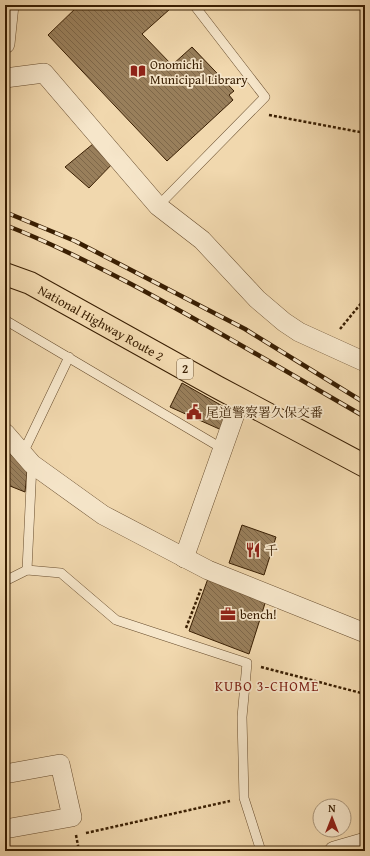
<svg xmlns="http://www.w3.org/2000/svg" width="370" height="856" viewBox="0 0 370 856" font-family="'Gentium Book Plus','Noto Serif JP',serif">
  <defs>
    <pattern id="building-back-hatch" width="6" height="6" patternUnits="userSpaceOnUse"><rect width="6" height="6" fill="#997f5b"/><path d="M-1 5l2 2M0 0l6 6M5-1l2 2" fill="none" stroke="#7e6749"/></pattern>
  </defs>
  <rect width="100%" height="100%" fill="#f1d8ae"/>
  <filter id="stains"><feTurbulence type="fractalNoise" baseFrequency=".005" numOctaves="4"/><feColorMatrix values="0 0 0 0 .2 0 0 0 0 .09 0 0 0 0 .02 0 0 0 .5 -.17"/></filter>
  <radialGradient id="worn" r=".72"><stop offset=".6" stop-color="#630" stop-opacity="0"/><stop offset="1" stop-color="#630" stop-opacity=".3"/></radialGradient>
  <g fill="url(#building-back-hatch)" stroke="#391e02">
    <polygon points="79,5 166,5 170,9 142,34 172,65 192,47 234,91 229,95 233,100 167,161 48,35"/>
    <polygon points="99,139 116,160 89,188 65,167"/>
    <polygon points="182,383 233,412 226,432 170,407"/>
    <polygon points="5,437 28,464 25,492 5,484"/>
    <polygon points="242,525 276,537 264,575 229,563"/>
    <polygon points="210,573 267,597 249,654 189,631"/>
  </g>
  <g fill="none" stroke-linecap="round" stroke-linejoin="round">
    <g stroke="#674c2d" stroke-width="10">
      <g id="lane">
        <polyline points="158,206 265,97 194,5"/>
        <polyline points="5,320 223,449"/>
        <polyline points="23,453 69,357"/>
        <polyline points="27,570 32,464"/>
        <polyline points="5,581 27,570 61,573 116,620 247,663 242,717 244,798 261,851"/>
      </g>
    </g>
    <g stroke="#674c2d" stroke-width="20">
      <g id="street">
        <polyline points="5,44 9,5"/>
        <polyline points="5,78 44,73 158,206 202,240 257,299 284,322 299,332 365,362"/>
        <polyline points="5,433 32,464 103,515 208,570 365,633"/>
        <polyline points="184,558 240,400"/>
        <polyline points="5,774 60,764 72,817 5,829"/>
        <polyline points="334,851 365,842"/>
      </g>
    </g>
    <g stroke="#391e02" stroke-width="24">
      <g id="highway">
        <path id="s1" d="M5,274L30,283L217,387L365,466"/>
      </g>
    </g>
    <g stroke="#391e02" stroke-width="2.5" stroke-dasharray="3 2" stroke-linecap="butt">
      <polyline points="269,115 365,133"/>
      <polyline points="340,329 363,301 365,301"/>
      <polyline points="186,628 201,589"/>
      <polyline points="261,667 365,694"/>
      <polyline points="86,833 230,801"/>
      <polyline points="76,835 79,851"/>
    </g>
    <use href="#lane" stroke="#f6e6ca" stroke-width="9"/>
    <use href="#street" stroke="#f6e6ca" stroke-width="19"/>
    <use href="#highway" stroke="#f1d8ae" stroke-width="22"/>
    <g stroke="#391e02" stroke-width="4.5">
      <g id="rail">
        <polyline points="5,212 75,241 245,329 365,403"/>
        <path d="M5,225C49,242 90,263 131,284C210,326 287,372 365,417"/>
      </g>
    </g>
    <use href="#rail" stroke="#f6e6ca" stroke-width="3" stroke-dasharray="9" stroke-linecap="butt"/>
  </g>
  <defs>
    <g id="library-bare" transform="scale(1.2)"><path d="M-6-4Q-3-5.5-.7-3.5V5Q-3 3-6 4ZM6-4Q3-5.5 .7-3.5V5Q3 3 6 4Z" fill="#8f2418" stroke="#f6e6ca" stroke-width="2.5" paint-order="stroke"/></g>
    <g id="civic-bare" transform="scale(1.2)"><path d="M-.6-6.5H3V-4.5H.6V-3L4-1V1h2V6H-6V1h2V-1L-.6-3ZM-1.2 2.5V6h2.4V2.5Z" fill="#8f2418" stroke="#f6e6ca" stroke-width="2.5" paint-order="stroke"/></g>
    <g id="restaurant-bare" transform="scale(1.2)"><path d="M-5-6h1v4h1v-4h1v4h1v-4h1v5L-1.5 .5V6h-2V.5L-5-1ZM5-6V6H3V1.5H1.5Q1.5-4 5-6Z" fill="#8f2418" stroke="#f6e6ca" stroke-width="2.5" paint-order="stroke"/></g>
    <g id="office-bare" transform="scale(1.2)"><path d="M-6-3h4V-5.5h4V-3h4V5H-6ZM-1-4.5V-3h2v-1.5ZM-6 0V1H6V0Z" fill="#8f2418" stroke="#f6e6ca" stroke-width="2.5" paint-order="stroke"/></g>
  </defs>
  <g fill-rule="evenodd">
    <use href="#library-bare" x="138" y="71"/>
    <use href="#civic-bare" x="194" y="412"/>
    <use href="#restaurant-bare" x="253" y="550"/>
    <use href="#office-bare" x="228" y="614"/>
  </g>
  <g text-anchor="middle" stroke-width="3.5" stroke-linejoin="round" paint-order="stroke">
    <rect fill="#f6e6ca" stroke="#725a3e" stroke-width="1" x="177" y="359" width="16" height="20" rx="3"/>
    <g font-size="12" font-weight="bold" fill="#391e02">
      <text x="185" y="373">2</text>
    </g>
    <g font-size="13" fill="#391e02" stroke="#f6e6ca" text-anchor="start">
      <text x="150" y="69">Onomichi<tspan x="150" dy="15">Municipal Library</tspan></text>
      <text x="206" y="417">尾道警察署久保交番</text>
      <text x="265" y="555">千</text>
      <text x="240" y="619">bench!</text>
    </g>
    <g font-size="13" fill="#391e02" stroke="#f6e6ca">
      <text dy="5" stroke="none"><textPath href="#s1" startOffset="108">National Highway Route 2</textPath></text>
    </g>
    <g font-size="14" letter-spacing="1" fill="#7a1f14" stroke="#f6e6ca">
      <text x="267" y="691">KUBO 3-CHOME</text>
    </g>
  </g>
  <rect width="370" height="856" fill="none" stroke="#f1d8ae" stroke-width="20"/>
  <rect x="6" y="6" width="358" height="844" fill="none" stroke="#391e02" stroke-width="2"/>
  <rect x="10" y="10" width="350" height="836" fill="none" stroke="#391e02"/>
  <g transform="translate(332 818)"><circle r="19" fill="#f6e6ca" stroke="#aa967a"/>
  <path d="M0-3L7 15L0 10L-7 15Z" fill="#8f2418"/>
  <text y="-6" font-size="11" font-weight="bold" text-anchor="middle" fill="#391e02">N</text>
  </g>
  <rect width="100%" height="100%" filter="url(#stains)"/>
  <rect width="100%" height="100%" fill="url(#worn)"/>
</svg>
